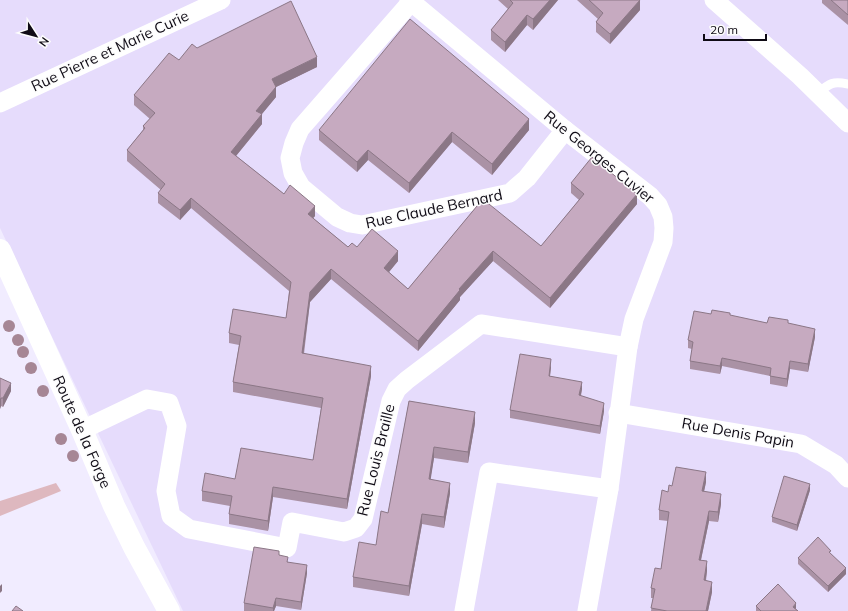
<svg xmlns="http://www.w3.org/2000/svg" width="848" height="611" viewBox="0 0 848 611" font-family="Mulish,sans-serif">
  <rect width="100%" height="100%" fill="#f1ecff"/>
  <polygon fill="#e6dcfc" points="0,0 848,0 848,611 183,611 0,228"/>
  <polygon fill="#deb8bf" points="56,483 61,491 0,516 0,501"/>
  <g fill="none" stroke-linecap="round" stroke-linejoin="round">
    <path stroke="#fff" stroke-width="9" d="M818,93C830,83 833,81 848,84"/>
    <g stroke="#fff" stroke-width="19">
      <polyline points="409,0 565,130 650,196 658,205 663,217 664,228 663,242 634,319 628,347 609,489"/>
      <polyline points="714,0 800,76 848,123"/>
      <polyline points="411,2 300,129 294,143 290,158 293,173 301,187 337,217 350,223 362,225 510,193 527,178 565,130"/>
      <polyline points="0,103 221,0"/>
      <polyline points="618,413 801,444 836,465 848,478"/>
      <polyline points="82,430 147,399 169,403 177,426 166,491 171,516 189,529 287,548 292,522 344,532 356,528 363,519 391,401 397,389 407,380 481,324 628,347"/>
      <polyline points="464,611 489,472 609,489 587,611"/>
    </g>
    <polyline stroke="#fff" stroke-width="22" points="0,250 82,430 114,506 134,547 169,611"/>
  </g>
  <g fill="#a68695">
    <circle cx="9" cy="326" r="6"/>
    <circle cx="18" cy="340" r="6"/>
    <circle cx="23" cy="352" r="6"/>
    <circle cx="31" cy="368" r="6"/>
    <circle cx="43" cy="391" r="6"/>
    <circle cx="61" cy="439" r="6"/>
    <circle cx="73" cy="456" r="6"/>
  </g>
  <g fill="#aa92a5">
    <polygon points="498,0 558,0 533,30 527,25 505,52 491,40 491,30 508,9"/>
    <polygon points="577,0 640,0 640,10 610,44 596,32 596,22 598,19"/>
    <polygon points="822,0 848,0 848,25 822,3"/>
    <polygon points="197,48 317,67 276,87 276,97 262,114 262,124 236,156 284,194 315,216 313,218 348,247 357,247 398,261 389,272 408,289 482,200 541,246 579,200 571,193 571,183 637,204 550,308 493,261 460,297 460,300 418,351 331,279 310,302 304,354 371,376 347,509 273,497 268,531 229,524 229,514 230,506 202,501 202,491 235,479 313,460 321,408 233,392 233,382 239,345 229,343 229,333 286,318 289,291 191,208 180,220 158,203 158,193 161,190 127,161 127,150 143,130 143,126 150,119 134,105 134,95 179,60"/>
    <polygon points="319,130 529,130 492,175 452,142 409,193 368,160 357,172 319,140"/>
    <polygon points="711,314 730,316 767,323 788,323 815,337 808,372 790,369 787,387 770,384 770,376 722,366 720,374 690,369 690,361 692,349 688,348 688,340"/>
    <polygon points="551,367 550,376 582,389 581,396 604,411 600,434 510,418 510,410"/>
    <polygon points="0,378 11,391 3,407 1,406 0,409"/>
    <polygon points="409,401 475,423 468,463 434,458 430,480 450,493 444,528 422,524 409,596 353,587 353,577 376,545 388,513"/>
    <polygon points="706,482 704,491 721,504 718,522 709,521 701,560 707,571 706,581 712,592 708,611 651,611 653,598 651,598 651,588 661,569 668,521 659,520 659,510 668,492 672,486"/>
    <polygon points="810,490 797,531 772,522 772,517"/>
    <polygon points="279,555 288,562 307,573 301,610 276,606 274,611 244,611 244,603"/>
    <polygon points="798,558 846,574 828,592 798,564"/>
    <polygon points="756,606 796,608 796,609 798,611 756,611"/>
  </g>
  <g fill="#8b7786">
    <polygon points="550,0 558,0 533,30 533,19"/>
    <polygon points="640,0 640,10 610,44 610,34"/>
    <polygon points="527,15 527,25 505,52 505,42"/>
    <polygon points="317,57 317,67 276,87 276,97 256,121 256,111 272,79"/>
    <polygon points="262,114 262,124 231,162 231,152"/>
    <polygon points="529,119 529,130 492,175 492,164"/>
    <polygon points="452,132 452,142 409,193 409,183"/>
    <polygon points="368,150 368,160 357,172 357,162"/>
    <polygon points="637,194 637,204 550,308 550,298"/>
    <polygon points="191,198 191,208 180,220 180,210"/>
    <polygon points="315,206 315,216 308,224 308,214"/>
    <polygon points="398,251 398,261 384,278 384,268"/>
    <polygon points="493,251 493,261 460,297 460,300 418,351 418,341 459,289"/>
    <polygon points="331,269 331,279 310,302 302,364 302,353 310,292"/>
    <polygon points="815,329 815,337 808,372 808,364"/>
    <polygon points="722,358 722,366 720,374 720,366"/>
    <polygon points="551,359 551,367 549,384 549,376"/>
    <polygon points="790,361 790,369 787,387 787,379"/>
    <polygon points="371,366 371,376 347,509 347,499"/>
    <polygon points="582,382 582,389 579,403 579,395"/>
    <polygon points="11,383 11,391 3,407 3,398"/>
    <polygon points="1,398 1,406 0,409 0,401"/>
    <polygon points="604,403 604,411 600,434 600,426"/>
    <polygon points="475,412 475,423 468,463 468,452"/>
    <polygon points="434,447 434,458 429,490 429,479"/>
    <polygon points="706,472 706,482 702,501 702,491"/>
    <polygon points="450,483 450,493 444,528 444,517"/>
    <polygon points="810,484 810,490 797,531 797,525"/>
    <polygon points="273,487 273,497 268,531 268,521"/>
    <polygon points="721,494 721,504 718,522 718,512"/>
    <polygon points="709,511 709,521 699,569 699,560"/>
    <polygon points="422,514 422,524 409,596 409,586"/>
    <polygon points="707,561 707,571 704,590 704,580"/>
    <polygon points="307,565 307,573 301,610 301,602"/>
    <polygon points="846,568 846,574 828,592 828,586"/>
    <polygon points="712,582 712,592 708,611 706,611"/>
    <polygon points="2,584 2,591 0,593 0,586"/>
    <polygon points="276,598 276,606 274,611 273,611 273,608"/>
    <polygon points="796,603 796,608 794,611 793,607"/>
  </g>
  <g fill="#c6aac0" stroke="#8b7786">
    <polygon points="510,0 550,0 533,19 527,15 505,42 491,30 513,3"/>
    <polygon points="589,0 640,0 610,34 596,22 603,13"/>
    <polygon points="831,0 848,0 848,15"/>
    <polygon points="291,1 317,57 272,79 276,87 256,111 262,114 231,152 284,194 290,185 315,206 308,214 348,247 352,243 357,247 372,229 398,251 384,268 408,289 482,200 484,200 541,246 584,194 571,183 592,157 637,194 550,298 493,251 459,289 460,290 418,341 331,269 310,292 302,353 371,366 347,499 273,487 268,521 229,514 232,496 202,491 205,473 235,479 241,448 313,460 323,398 233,382 241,336 229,333 233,309 286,318 291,282 191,198 180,210 158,193 165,184 127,150 145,128 143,126 155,113 134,95 169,53 179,60 192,44 197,48"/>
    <polygon points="410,19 529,119 492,164 452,132 409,183 368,150 357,162 319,130"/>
    <polygon points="712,310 730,313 730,315 767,323 769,317 788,320 788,323 815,329 808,364 790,361 787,379 770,376 771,368 722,358 720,366 690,361 693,342 688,340 694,311 711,314"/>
    <polygon points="520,354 551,359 549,376 582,382 579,395 604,403 600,426 510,410"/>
    <polygon points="0,378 11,383 3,398 1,398 0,401"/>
    <polygon points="409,401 475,412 468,452 434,447 429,479 450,483 444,517 422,514 409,586 353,577 359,542 376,545 381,511 388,513"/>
    <polygon points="676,467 706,472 702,491 721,494 718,512 709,511 699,560 707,561 704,580 712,582 706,611 667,611 651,608 655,589 651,588 655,568 661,569 669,512 659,510 662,490 668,492 669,485 672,486"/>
    <polygon points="784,476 810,484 797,525 772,517"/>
    <polygon points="818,537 831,551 829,552 846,568 828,586 798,558"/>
    <polygon points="254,547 279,551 279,555 288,557 287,562 307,565 301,602 276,598 273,608 244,603"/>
    <polygon points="778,584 796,603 793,607 798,611 761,611 756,606"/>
    <polygon points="16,606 23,611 12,611"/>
  </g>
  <g text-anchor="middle" stroke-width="3" stroke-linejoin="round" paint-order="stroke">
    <g font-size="15" fill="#0f0b15" stroke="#fcfcfc">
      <text transform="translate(110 51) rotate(-25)" y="5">Rue Pierre et Marie Curie</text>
      <text transform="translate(599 157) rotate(39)" y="5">Rue Georges Cuvier</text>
      <text transform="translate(434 209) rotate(-12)" y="5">Rue Claude Bernard</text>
      <text transform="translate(82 432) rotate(66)" y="5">Route de la Forge</text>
      <text transform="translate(738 433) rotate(10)" y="5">Rue Denis Papin</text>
      <text transform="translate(376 460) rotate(-76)" y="5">Rue Louis Braille</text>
    </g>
  </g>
  <g transform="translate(36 36) rotate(126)" stroke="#fcfcfc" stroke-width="3" paint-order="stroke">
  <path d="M0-3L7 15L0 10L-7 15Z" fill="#0f0b15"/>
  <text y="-6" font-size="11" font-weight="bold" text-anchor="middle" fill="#0f0b15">N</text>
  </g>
  <path d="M704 34v6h62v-6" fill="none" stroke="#0f0b15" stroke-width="2"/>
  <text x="710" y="34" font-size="12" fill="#0f0b15" stroke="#fcfcfc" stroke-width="3" paint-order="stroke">20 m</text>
</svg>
